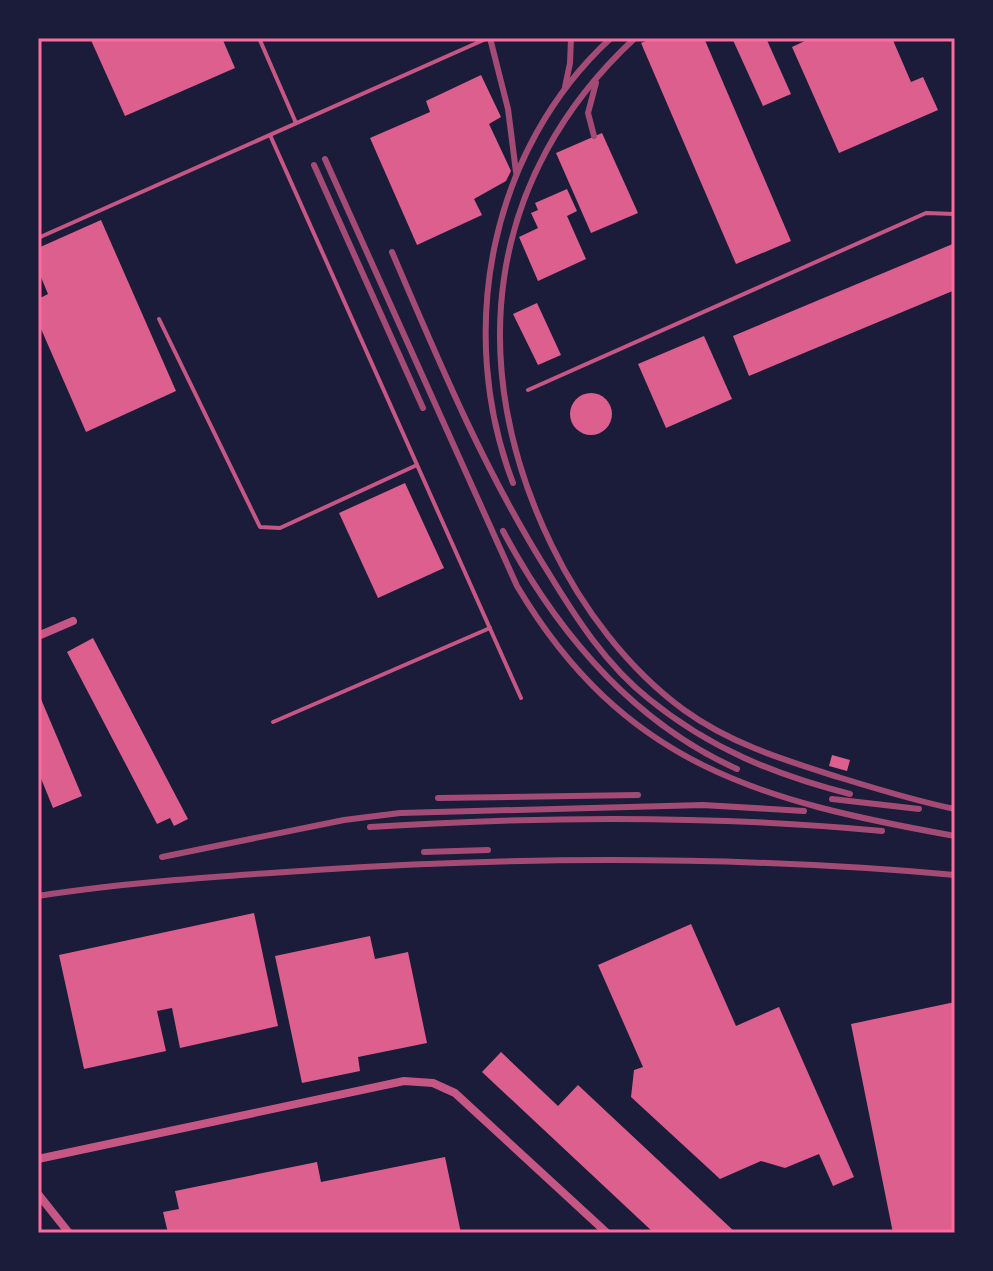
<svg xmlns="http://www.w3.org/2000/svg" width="993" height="1271" viewBox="0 0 993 1271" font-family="'Titillium Web',sans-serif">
  <rect width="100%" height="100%" fill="#1b1b3a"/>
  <g fill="#dd5f8e">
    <polygon points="90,38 222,38 235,68 125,116"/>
    <polygon points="653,38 704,38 791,241 736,264 641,43"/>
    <polygon points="732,38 766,38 791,94 763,106"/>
    <polygon points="806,38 892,38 911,82 923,77 938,110 839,153 792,47 807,40"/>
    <polygon points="481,75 501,117 489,124 511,171 506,181 474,199 482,215 417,245 370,138 430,112 426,101"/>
    <polygon points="602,133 638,213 591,233 556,153"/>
    <polygon points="567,189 577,211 567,216 586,259 538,281 519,237 538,228 531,213 538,210 535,203"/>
    <polygon points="101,220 176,391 86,432 38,322 38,299 48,294 38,270 38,248"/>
    <polygon points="955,243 955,290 749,376 733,336"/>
    <polygon points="537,303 561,355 538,365 513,314"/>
    <polygon points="704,336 732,399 666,428 638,364"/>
    <circle cx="591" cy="414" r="21"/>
    <polygon points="405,483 444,568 378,598 339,513"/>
    <polygon points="93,638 188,819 174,826 170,818 157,824 67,652"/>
    <polygon points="38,692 82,796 53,808 38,771"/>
    <polygon points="832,755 850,760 847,771 829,766"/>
    <polygon points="254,913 278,1026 180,1048 172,1008 157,1011 166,1051 84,1069 59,955"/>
    <polygon points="691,924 736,1026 779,1007 854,1177 833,1186 819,1154 785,1168 761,1161 720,1179 631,1097 634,1070 643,1067 598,965"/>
    <polygon points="370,936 375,959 408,952 427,1043 358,1057 360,1071 302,1083 275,956"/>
    <polygon points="955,1002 955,1233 893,1233 851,1024"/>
    <polygon points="501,1052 558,1106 578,1085 736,1233 654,1233 482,1072"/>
    <polygon points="445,1157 461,1233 168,1233 163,1212 179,1209 175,1191 317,1162 321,1182"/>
  </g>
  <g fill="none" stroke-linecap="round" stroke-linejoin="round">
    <g stroke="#c65784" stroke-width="4">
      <polyline points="259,38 296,123"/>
      <polyline points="270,135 521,698"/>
      <polyline points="38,238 488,38"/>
      <polyline points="159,319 260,527 280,528 417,465"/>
      <polyline points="528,390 926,213 955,214"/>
      <polyline points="273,722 490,628"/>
    </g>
    <g stroke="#c65784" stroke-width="8">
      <polyline points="38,636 73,621"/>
      <polyline points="38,1159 404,1081 433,1083 455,1093 607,1233"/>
      <polyline points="38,1194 69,1233"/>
    </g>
    <g stroke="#a44b75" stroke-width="6">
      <polyline points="490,38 508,109 516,172"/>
      <path d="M635,38C485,177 464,366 552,546C582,608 628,669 684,710C731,744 784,760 838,777C877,789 915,801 955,809"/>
      <polyline points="565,87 570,63 571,38"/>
      <polyline points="594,136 588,113 596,83"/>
      <path d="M325,159L517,586C624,766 761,801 955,836"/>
      <polyline points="314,165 423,408"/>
      <path d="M392,252C439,362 484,470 548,572C576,618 606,665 649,699C709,748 775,775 850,794"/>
      <path d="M513,483C455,331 490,149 611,38"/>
      <path d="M503,531C557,632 631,721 737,769"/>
      <polyline points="438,798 638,795"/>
      <polyline points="832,799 919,809"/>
      <path d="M370,827C541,816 712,815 882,831"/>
      <polyline points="424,852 488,850"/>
      <polyline points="162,857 344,820 400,813 703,805 804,811"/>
      <path d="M38,896C130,882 223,876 315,870C528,856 742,856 955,875"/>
    </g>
  </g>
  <rect width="993" height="1271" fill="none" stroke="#1b1b3a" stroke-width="80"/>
  <rect x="40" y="40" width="913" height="1191" fill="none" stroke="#ff6b9d" stroke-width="3"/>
</svg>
